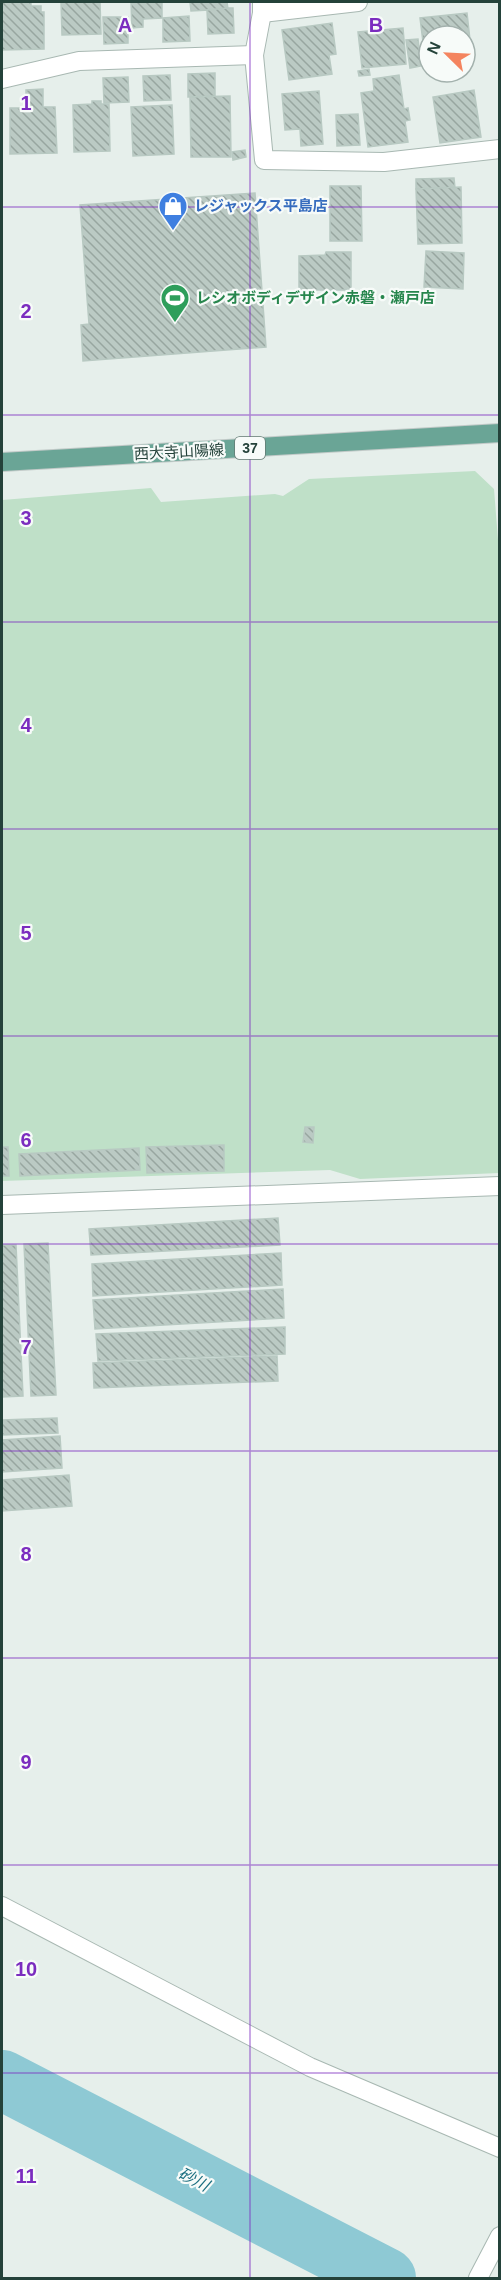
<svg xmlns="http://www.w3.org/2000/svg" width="501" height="2280" viewBox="0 0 501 2280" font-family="Arial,'Noto Sans JP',sans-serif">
  <defs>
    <pattern id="building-back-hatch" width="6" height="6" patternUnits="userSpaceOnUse" patternTransform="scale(1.5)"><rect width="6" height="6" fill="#bbcac4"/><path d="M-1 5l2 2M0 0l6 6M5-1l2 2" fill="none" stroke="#98a6a0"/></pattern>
  </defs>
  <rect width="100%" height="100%" fill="#e6efeb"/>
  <polygon fill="#bfe0c8" points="475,471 494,489 500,565 499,1173 360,1179 330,1170 2,1181 2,500 151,488 161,502 275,494 283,496 309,479"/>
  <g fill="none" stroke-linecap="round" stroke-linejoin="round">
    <polyline stroke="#8ec9d4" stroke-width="60" points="2,2080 386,2278"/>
  </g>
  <g fill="url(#building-back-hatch)" stroke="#b8c9c2" stroke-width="1.5">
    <polygon points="2,2 31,2 31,6 41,6 41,12 44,12 44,49 2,50"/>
    <polygon points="61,2 100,2 101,34 62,35"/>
    <polygon points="131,2 162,2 162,18 143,19 143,27 132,28"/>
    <polygon points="190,2 227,2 228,9 191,11"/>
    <polygon points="227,8 233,8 234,33 208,34 207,10"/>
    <polygon points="467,13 472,58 465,59 465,36 429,36 429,66 426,66 420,18"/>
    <polygon points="189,16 190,41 163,42 163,18"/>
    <polygon points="103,17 128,17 128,43 104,44"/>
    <polygon points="332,23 336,54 329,55 332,74 289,80 282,30"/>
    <polygon points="403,28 406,64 362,68 358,32"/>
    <polygon points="418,39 421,66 410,68 406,40"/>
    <polygon points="369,69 370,75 359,76 358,71"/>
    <polygon points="215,73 215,96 188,97 188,74"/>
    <polygon points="170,75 171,100 144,101 143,76"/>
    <polygon points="399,75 404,109 408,108 410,120 405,121 408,142 368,147 361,93 374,91 373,79"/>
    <polygon points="128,77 129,102 104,103 103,78"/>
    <polygon points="43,89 43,107 55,107 57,153 10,154 10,108 26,108 26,90"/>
    <polygon points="474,90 481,137 440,143 433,97"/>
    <polygon points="319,91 323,144 301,146 300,129 285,130 282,94"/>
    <polygon points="230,96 231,157 191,157 190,97"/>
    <polygon points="92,101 101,101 101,104 109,104 110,151 74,152 73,105 92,104"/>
    <polygon points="172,105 174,154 133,156 131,107"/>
    <polygon points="358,114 360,145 337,146 336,115"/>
    <polygon points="245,150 246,157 233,160 232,152"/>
    <polygon points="454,178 455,188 416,189 416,179"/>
    <polygon points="330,186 361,186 362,241 330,241"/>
    <polygon points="461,187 462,243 418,244 416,189"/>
    <polygon points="255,193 266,347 83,361 81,325 89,324 80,205"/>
    <polygon points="426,251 464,253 463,289 424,287"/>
    <polygon points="326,252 351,252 351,290 299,290 299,256 325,255"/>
    <polygon points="305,1127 314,1127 313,1143 303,1142"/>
    <polygon points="224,1145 224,1171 147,1173 146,1147"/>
    <polygon points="2,1147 8,1147 9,1176 2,1176"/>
    <polygon points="139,1148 140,1170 20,1176 19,1154"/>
    <polygon points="278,1218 280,1245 91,1255 89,1229"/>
    <polygon points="48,1243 56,1395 31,1396 24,1244"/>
    <polygon points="2,1245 16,1245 23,1396 2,1397"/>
    <polygon points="281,1253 282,1285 93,1296 92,1264"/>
    <polygon points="283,1289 284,1318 95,1329 93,1300"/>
    <polygon points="285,1327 285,1354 98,1361 96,1334"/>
    <polygon points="277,1356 278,1381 94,1388 93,1363"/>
    <polygon points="57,1418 58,1433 2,1435 2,1420"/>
    <polygon points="60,1436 62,1468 2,1472 2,1440"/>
    <polygon points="69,1475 72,1506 2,1511 2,1480"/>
  </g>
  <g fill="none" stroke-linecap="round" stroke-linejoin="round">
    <g stroke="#a8b8b2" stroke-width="20">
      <g id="minor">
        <polyline points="262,2 262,13 254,55 264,160 384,162 500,149"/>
        <polyline points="262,13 358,2"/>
        <polyline points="2,79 79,61 254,55"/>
        <polyline points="2,1205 500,1186"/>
        <polyline points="2,1906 310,2067 500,2148"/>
        <polyline points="478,2278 500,2236"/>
      </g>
    </g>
    <g stroke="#c2cac8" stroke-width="20">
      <polyline id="major" points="2,462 500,433"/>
    </g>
    <use href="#minor" stroke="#fff" stroke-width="18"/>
    <use href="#major" stroke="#6aa596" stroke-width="18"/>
  </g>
  <path fill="none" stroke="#7b2cbf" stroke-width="1.5" stroke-opacity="0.55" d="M250,2V2278M2,207H500M2,415H500M2,622H500M2,829H500M2,1036H500M2,1244H500M2,1451H500M2,1658H500M2,1865H500M2,2073H500"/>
  <defs>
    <g id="shop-pin" transform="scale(1.5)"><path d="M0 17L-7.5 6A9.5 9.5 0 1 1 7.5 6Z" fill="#3f7fe0" stroke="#f7fbf9"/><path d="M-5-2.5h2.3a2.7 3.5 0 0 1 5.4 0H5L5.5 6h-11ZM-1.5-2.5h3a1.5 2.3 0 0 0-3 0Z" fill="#fff"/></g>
    <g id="stadium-pin" transform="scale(1.5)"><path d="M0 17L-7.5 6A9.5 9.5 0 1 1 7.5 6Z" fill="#2e9e5b" stroke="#f7fbf9"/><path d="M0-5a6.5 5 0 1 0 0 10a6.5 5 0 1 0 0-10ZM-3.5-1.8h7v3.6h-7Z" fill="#fff"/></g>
  </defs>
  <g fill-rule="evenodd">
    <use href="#shop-pin" x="173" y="206"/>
    <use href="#stadium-pin" x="175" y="298"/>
  </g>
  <g text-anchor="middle" stroke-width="4.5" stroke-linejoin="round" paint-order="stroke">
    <rect fill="#f7fbf9" stroke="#637a73" stroke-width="1.5" x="235" y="437" width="30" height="22" rx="4.5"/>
    <g font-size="14" font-weight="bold" fill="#24423a">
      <text x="250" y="453">37</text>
    </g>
    <g font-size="15" font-weight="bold" fill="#366cbe" stroke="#f7fbf9" text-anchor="start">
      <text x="194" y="211">レジャックス平島店</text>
    </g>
    <g font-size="15" font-weight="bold" fill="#27864d" stroke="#f7fbf9" text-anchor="start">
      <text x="196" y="303">レシオボディデザイン赤磐・瀬戸店</text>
    </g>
    <g font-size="15" fill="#24423a" stroke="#f7fbf9">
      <text transform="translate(179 452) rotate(-3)" y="5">西大寺山陽線</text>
    </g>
    <g font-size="16" font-style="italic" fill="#1c6f80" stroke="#f7fbf9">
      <text transform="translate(194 2179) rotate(27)" y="6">砂川</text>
    </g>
  </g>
  <g font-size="20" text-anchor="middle" font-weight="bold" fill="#7b2cbf" stroke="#f7fbf9" stroke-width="4.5" stroke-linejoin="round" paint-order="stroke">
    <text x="125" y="32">A</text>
    <text x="376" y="32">B</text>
    <text x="26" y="110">1</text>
    <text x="26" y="318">2</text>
    <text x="26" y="525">3</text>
    <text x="26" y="732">4</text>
    <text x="26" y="940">5</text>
    <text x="26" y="1147">6</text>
    <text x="26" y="1354">7</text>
    <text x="26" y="1561">8</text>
    <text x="26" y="1769">9</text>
    <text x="26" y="1976">10</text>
    <text x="26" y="2183">11</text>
  </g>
  <rect width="501" height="2280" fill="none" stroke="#24423a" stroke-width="6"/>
  <g transform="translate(447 54) rotate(294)"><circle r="28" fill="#f7fbf9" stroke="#a3b1ad" stroke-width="1.5"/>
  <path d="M0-4.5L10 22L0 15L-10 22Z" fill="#f4845f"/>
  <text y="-9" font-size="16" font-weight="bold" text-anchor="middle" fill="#24423a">N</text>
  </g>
</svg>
